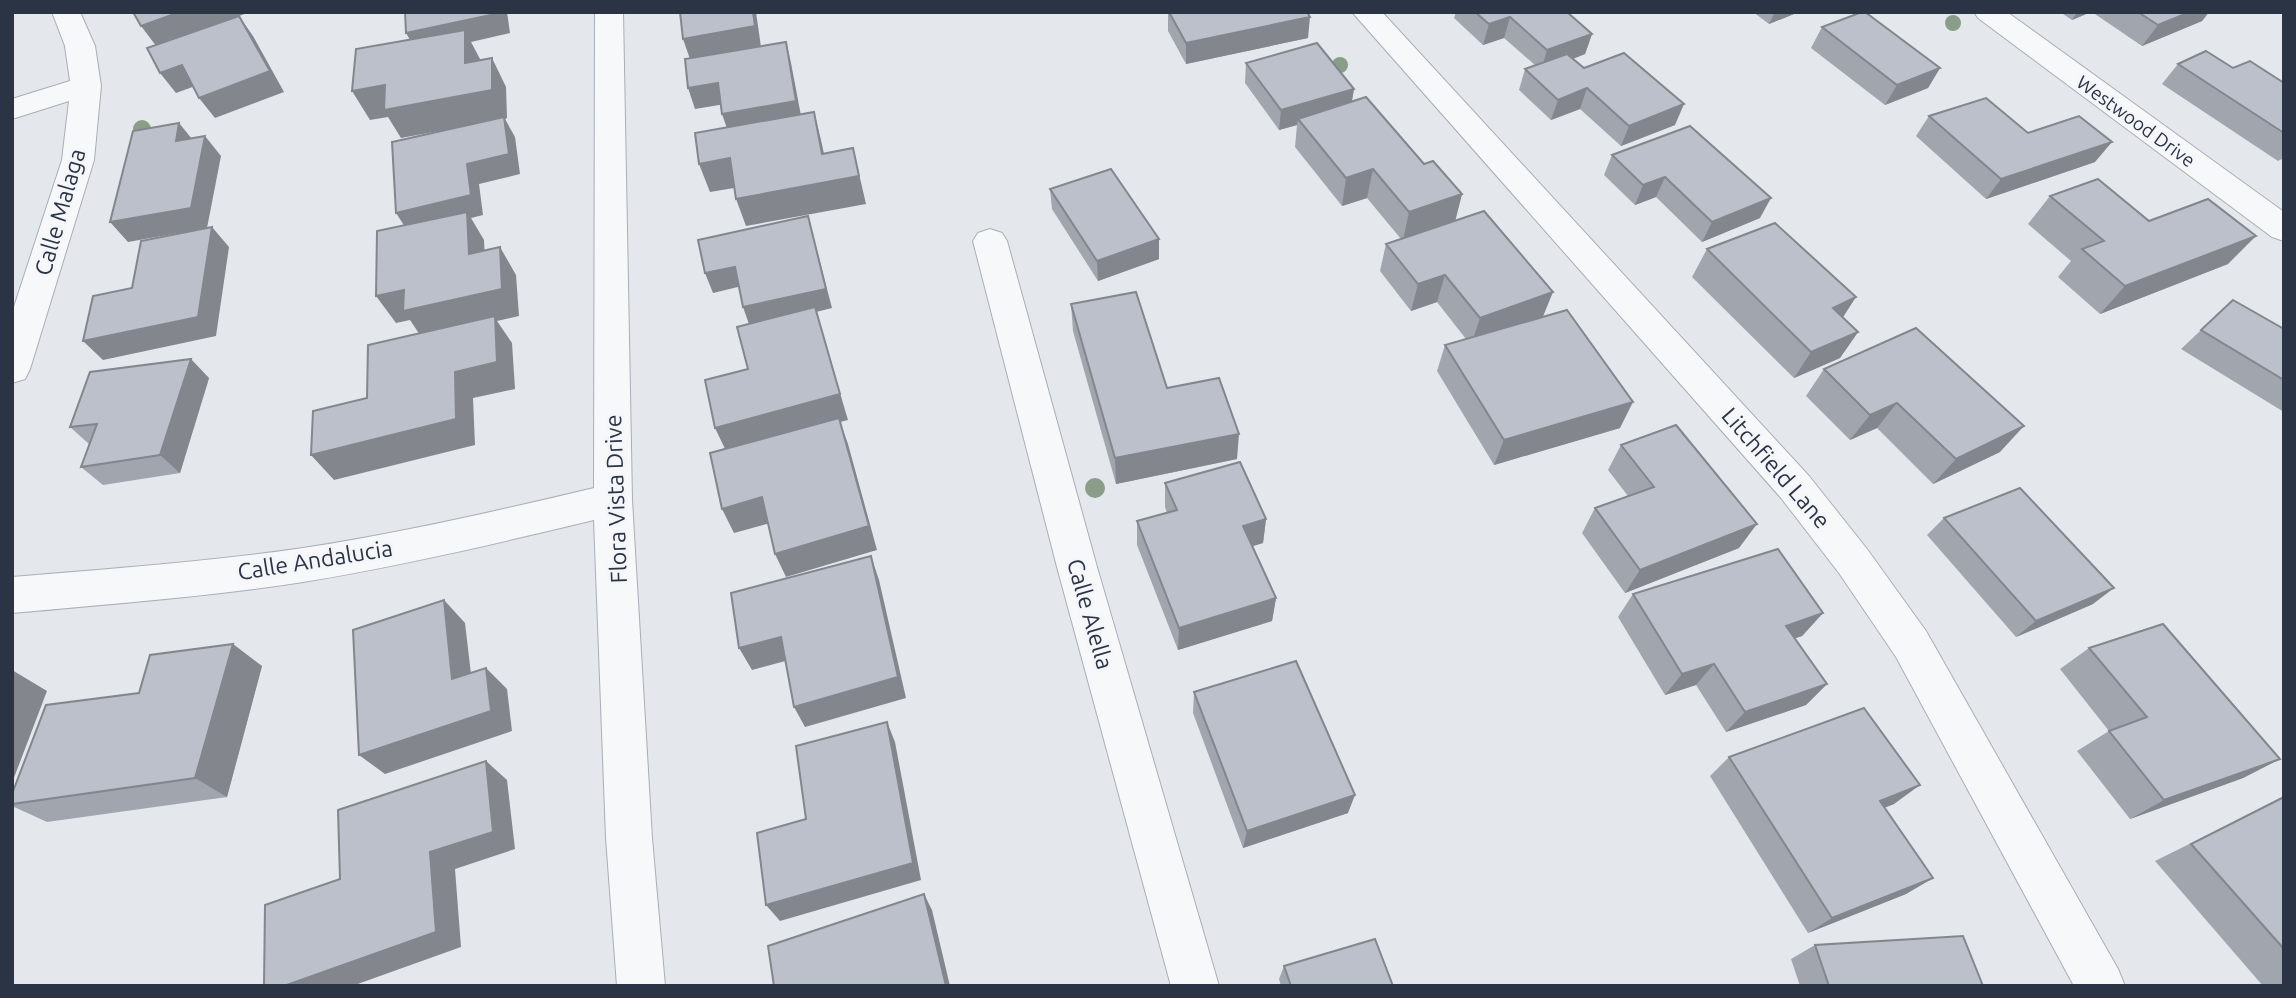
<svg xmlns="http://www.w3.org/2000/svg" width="2296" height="998" viewBox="0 0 2296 998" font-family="Ubuntu,sans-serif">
  <rect width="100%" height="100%" fill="#e4e7ec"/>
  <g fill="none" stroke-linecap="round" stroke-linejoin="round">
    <g stroke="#a9aeb7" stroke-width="2">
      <g id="minor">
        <polygon points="52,12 80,12 95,46 101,86 94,160 30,369 25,379 12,383 12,313 62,160 69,101 12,119 12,99 70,81 65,46"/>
        <path d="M595,12H623L632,500L652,838L665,986H617L606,838L594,520C498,543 401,566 303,582C207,597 109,604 12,613V577C109,569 206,562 303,548C401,533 497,511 594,488Z"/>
        <polygon points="1352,12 1382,12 1809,476 1867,549 1926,631 2118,969 2125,986 2074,986 1896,657 1839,573 1781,498"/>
        <polygon points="1974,12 2007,12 2284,212 2284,241 2272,237 1978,18"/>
        <polygon points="990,229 1002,233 1007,241 1097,567 1219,986 1171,986 1057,567 973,241 978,233"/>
      </g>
    </g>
    <use href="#minor" fill="#f7f8fa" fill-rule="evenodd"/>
  </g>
  <g fill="#899d89">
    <circle cx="1953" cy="23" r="8"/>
    <circle cx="1340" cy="65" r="8"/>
    <circle cx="142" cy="129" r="9"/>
    <circle cx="1095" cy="488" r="10"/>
  </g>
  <g fill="#a1a5ae">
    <polygon points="1168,12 1307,12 1308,38 1186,64 1168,31"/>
    <polygon points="1456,12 1567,12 1592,34 1585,54 1573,59 1584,68 1675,125 1621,146 1580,109 1551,120 1519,90 1525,69 1535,65 1504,38 1483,45 1454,18"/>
    <polygon points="1753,12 1799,12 1769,24"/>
    <polygon points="2060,12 2091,12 2072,20"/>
    <polygon points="2092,12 2209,12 2202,21 2142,46"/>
    <polygon points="1822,27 1940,68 1928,88 1885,105 1811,48"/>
    <polygon points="1246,63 1354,89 1352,102 1424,164 1462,194 1455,220 1543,317 1620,428 1494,465 1437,371 1445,345 1466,339 1437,302 1411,311 1380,271 1386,244 1401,239 1367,198 1342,206 1295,147 1297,125 1279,130 1245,83"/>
    <polygon points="2178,64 2233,68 2284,83 2284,158 2278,161 2162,84"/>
    <polygon points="1929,116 2028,133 2095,162 1986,199 1916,136"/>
    <polygon points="1690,126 1760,218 1702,242 1656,197 1635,205 1604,175 1612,155"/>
    <polygon points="1050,189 1159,259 1098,281 1052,209"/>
    <polygon points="2050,196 2149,221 2228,264 2100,314 2058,277 2071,261 2028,224"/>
    <polygon points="1707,249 1843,317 1858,332 1840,358 1794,378 1692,277"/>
    <polygon points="2233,300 2284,329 2284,412 2181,349"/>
    <polygon points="1071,304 1167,388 1237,459 1116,484 1073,331"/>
    <polygon points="1916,328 2000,452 1933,484 1877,428 1850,440 1806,396 1824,369"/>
    <polygon points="209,378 180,473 103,485 81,467 89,444 70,427"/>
    <polygon points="1621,445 1739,548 1625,593 1582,533 1595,508 1628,496 1608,470"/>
    <polygon points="1165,483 1266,519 1263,543 1252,546 1276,598 1272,621 1178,650 1137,545 1137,521 1167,513 1165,507"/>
    <polygon points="1944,518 2093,604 2016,637 1927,535"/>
    <polygon points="1633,594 1823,613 1802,636 1795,638 1827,684 1806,705 1726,732 1696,685 1665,695 1618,617"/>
    <polygon points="2089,648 2280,759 2243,778 2130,819 2077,751 2109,731 2060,669"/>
    <polygon points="262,666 227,797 47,822 12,806 12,794 139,693"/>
    <polygon points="1194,692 1348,813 1243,848 1193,713"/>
    <polygon points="1729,757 1894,804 1884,808 1933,878 1906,894 1808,933 1710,776"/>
    <polygon points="2284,797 2284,986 2263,986 2155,861"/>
    <polygon points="1815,945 1983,986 1800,986 1791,959"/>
    <polygon points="1284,966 1393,986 1281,986 1279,979"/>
  </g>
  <g fill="#83868d">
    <polygon points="180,12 250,12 239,16 253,36 284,92 215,118 199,98 270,71 157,47 141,26"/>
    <polygon points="500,12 507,12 510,33 471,42 480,59 480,92 465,63 418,53 406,33"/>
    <polygon points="753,12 756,12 761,47 690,59 683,39"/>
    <polygon points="1775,12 1799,12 1769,24"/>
    <polygon points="2077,12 2091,12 2072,20"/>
    <polygon points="2190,12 2209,12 2202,21 2142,46 2158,25"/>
    <polygon points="1310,17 1308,38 1186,64 1186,43"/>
    <polygon points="1510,17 1504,38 1483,45 1489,24"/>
    <polygon points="1592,34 1585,54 1541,71 1547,50"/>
    <polygon points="786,42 791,63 802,121 729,134 722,114"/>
    <polygon points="492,58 506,87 507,118 505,119 515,137 520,174 479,184 483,215 471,218 484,240 486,282 409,233 396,213 467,164 504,119 401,138 388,117 370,120 352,91"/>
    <polygon points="182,65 198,85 176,93 160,73"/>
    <polygon points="1940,68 1928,88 1885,105 1897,85"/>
    <polygon points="718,83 725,104 695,109 688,88"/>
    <polygon points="1587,88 1580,109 1551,120 1558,100"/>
    <polygon points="1354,89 1350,110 1298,119 1297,125 1279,130 1281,110"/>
    <polygon points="1684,104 1675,125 1621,146 1629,126"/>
    <polygon points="814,112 821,140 830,181 853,148 866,204 746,226 736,199 822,154"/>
    <polygon points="179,123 196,144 176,141"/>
    <polygon points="205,136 221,156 207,228 128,242 110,222"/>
    <polygon points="2112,142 2095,162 1986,199 2001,179"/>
    <polygon points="730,158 740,187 710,192 699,164"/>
    <polygon points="1373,169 1367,198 1342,206 1346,178"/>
    <polygon points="1665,177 1656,197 1635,205 1643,185"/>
    <polygon points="1462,194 1455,222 1403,240 1409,212"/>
    <polygon points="1771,198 1760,218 1702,242 1712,222"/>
    <polygon points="808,216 832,308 816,312 848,420 840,422 848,444 877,550 786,577 775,554 869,526 727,453 715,428 816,312 750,327 743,307"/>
    <polygon points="212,227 229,247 216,336 103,360 83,341"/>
    <polygon points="2256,236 2228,264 2100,314 2125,286"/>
    <polygon points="1159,239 1159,259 1098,281 1097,261"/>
    <polygon points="500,247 516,275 519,316 497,321 512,343 515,389 473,398 475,445 334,480 311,455 456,419 422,338 410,320 396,323 376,296"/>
    <polygon points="735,267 742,286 713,293 705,273"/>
    <polygon points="1445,275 1437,302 1411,311 1418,284"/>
    <polygon points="1553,292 1542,319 1471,345 1480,318"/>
    <polygon points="1856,297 1838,325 1833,308"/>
    <polygon points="1858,332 1840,358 1794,378 1811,352"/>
    <polygon points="191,359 209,378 180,473 160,455"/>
    <polygon points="1633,402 1620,428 1494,465 1504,440"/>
    <polygon points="1897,403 1877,428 1850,440 1870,415"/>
    <polygon points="2024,426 2000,452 1933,484 1956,459"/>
    <polygon points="1239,434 1237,459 1116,484 1115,458"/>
    <polygon points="762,497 774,522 734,533 722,509"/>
    <polygon points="1266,519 1263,543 1240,550 1243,526"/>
    <polygon points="1757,524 1739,548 1625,593 1640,570"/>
    <polygon points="871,556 879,580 906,698 805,727 794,707"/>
    <polygon points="2114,588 2093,604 2016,637 2036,621"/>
    <polygon points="1276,598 1272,621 1178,650 1179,628"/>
    <polygon points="444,600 465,623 474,700 452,679"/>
    <polygon points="1823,613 1802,636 1766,648 1786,626"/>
    <polygon points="781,637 793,659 752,670 739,648"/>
    <polygon points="233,644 262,666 227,797 195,778"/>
    <polygon points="1714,664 1696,685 1665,695 1682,674"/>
    <polygon points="486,668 507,689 512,731 385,774 359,755"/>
    <polygon points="12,670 47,691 12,783"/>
    <polygon points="1827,684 1806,705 1726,732 1745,712"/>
    <polygon points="887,722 895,742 921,880 780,921 766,905"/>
    <polygon points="2280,759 2243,778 2130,819 2164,800"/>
    <polygon points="486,761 507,780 515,849 455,869 461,947 352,986 284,986 430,852"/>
    <polygon points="1920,785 1894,804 1855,819 1880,801"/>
    <polygon points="1355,795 1348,813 1243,848 1247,831"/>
    <polygon points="1933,878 1906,894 1808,933 1832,918"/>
    <polygon points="924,894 932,910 950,986 946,986"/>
  </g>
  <g fill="#bbc0ca" stroke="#83868d" stroke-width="2">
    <polygon points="133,12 180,12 141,26"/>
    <polygon points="405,12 500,12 500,13 406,33"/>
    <polygon points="680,12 753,12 755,26 683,39"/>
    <polygon points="1169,12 1307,12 1310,17 1186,43"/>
    <polygon points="1475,12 1567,12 1592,34 1547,50 1510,17 1489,24"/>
    <polygon points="1862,12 1865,12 1940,68 1897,85 1822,27"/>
    <polygon points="2138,12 2190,12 2158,25"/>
    <polygon points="239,16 270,71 199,98 182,65 160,73 147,48"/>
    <polygon points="465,30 465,63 492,58 492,90 384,110 385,85 352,91 356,49"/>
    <polygon points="786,42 796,101 722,114 718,83 688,88 685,59"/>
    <polygon points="1317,43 1354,89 1281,110 1246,63"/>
    <polygon points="2206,51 2233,68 2250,61 2284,83 2284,133 2178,64"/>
    <polygon points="1624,53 1684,104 1629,126 1587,88 1558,100 1525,69 1567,54 1584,68"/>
    <polygon points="1366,97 1424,164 1433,161 1462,194 1409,212 1373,169 1346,178 1298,119"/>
    <polygon points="1986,98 2028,133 2079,116 2112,142 2001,179 1929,116"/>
    <polygon points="814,112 822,154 853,148 859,176 736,199 730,158 699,164 695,133"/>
    <polygon points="504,117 509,154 467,164 471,195 396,213 392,142"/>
    <polygon points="179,123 176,141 205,136 191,208 110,222 133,131"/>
    <polygon points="1690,126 1771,198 1712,222 1665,177 1643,185 1612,155"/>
    <polygon points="1111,169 1159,239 1097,261 1050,189"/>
    <polygon points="2098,179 2149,221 2208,199 2256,236 2125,286 2082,249 2104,241 2050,196"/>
    <polygon points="1484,211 1553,292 1480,318 1445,275 1418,284 1386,244"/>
    <polygon points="467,212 469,254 500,247 502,289 403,311 404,290 376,296 377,231"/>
    <polygon points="808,216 826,289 743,307 735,267 705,273 698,240"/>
    <polygon points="1775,223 1856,297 1833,308 1858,332 1811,352 1707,249"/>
    <polygon points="212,227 198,317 83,341 93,296 132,288 141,241"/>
    <polygon points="1136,292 1167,388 1219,378 1239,434 1115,458 1071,304"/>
    <polygon points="2233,300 2284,329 2284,380 2201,330"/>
    <polygon points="815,307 840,394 715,428 705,380 748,369 737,327"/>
    <polygon points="1567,310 1633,402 1504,440 1445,345"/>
    <polygon points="495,316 497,362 455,372 456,419 311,455 313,411 367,398 368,345"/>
    <polygon points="1916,328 2024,426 1956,459 1897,403 1870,415 1824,369"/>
    <polygon points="191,359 160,455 81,467 97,424 70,427 90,372"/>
    <polygon points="839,418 869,526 775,554 762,497 722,509 710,453"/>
    <polygon points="1676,425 1757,524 1640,570 1595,508 1654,487 1621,445"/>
    <polygon points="1240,462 1266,519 1243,526 1276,598 1179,628 1137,521 1177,510 1165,483"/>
    <polygon points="2020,488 2114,588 2036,621 1944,518"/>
    <polygon points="1778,549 1823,613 1786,626 1827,684 1745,712 1714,664 1682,674 1633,594"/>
    <polygon points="871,556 898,677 794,707 781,637 739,648 731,593"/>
    <polygon points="444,600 452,679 486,668 491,711 359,755 353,630"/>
    <polygon points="2163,624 2280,759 2164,800 2109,731 2147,717 2089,648"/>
    <polygon points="233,644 195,778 12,804 12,794 46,705 139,693 150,655"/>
    <polygon points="1296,661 1355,795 1247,831 1194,692"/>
    <polygon points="1864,708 1920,785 1880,801 1933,878 1832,918 1729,757"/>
    <polygon points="887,722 913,863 766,905 757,833 806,819 796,746"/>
    <polygon points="486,761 493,832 430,852 436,932 284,986 264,986 265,905 340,879 338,810"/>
    <polygon points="2284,797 2284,949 2191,844"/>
    <polygon points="924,894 946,986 774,986 768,946"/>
    <polygon points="1963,936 1983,986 1829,986 1815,945"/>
    <polygon points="1375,939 1393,986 1291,986 1284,966"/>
  </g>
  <g text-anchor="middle" stroke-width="6" stroke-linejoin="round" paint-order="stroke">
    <g font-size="19" fill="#2b3445" stroke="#f4f6f9">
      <text transform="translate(2136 121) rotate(36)" y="7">Westwood Drive</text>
    </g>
    <g font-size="23" fill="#2b3445" stroke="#f4f6f9">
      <text transform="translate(60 212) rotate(-74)" y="8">Calle Malaga</text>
      <text transform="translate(1776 468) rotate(49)" y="8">Litchfield Lane</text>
      <text transform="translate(616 499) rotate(-92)" y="8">Flora Vista Drive</text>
      <text transform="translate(315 560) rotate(-9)" y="8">Calle Andalucia</text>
      <text transform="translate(1090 614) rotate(74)" y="8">Calle Alella</text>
    </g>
  </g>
  <rect width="2296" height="998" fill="none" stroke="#2b3445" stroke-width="28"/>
</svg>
